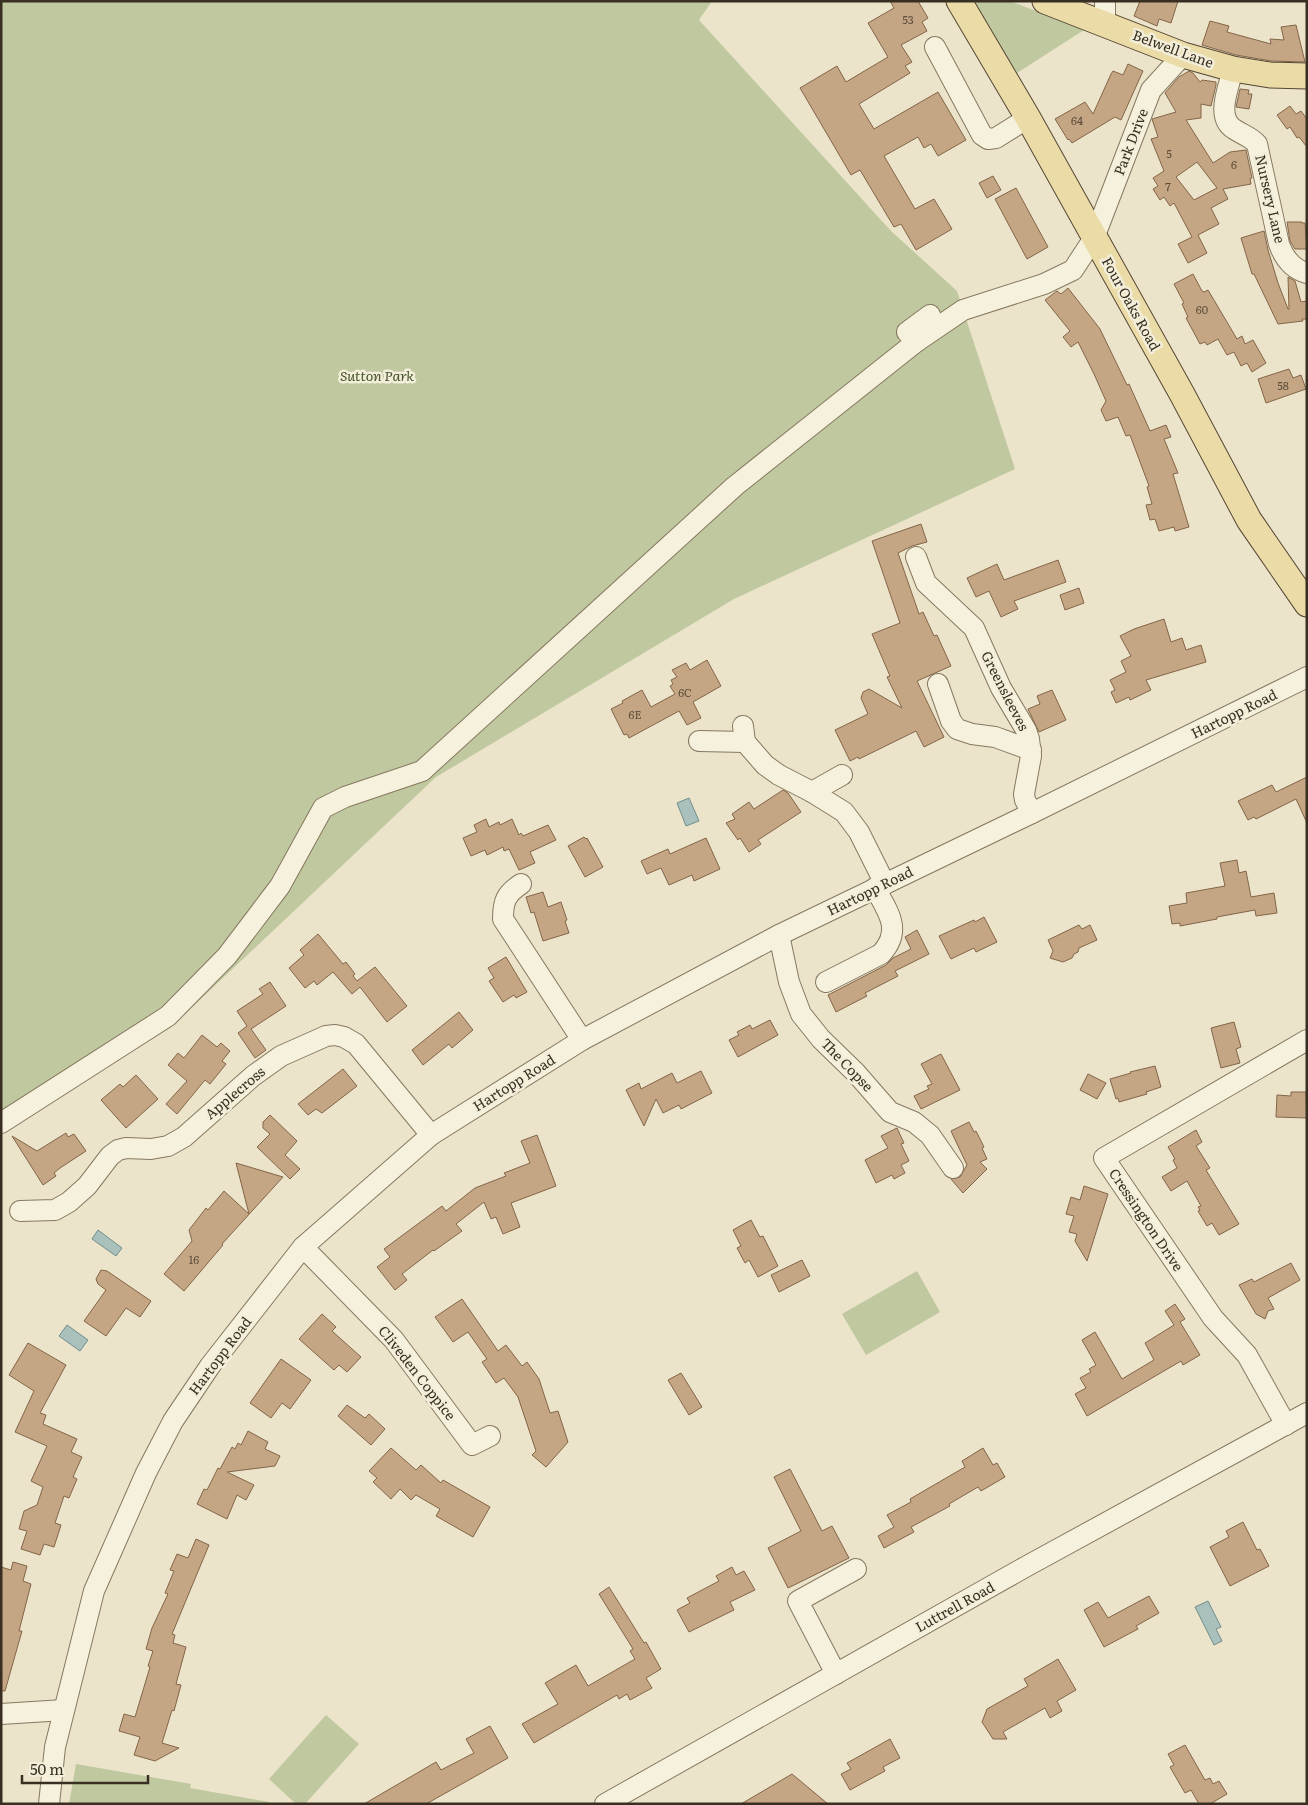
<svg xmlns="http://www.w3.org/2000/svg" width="1308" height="1805" viewBox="0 0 1308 1805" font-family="Literata,serif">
  <rect width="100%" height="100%" fill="#ebe4ca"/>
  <g fill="#bfc89f">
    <polygon points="1,1 712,1 699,20 891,231 957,291 1015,469 734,599 436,777 170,1028 1,1132"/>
    <polygon points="977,1 1010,1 1084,30 1017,73 974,4"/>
    <polygon points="917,1271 940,1312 866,1355 842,1314"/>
    <polygon points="326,1715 359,1744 305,1804 296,1804 269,1779"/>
    <polygon points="76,1764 191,1784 190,1788 269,1802 269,1804 69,1804"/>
  </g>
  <g fill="#aac0bc" stroke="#718e8a">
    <polygon points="689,798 699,821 686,826 677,803"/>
    <polygon points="98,1230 122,1248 116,1256 92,1239"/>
    <polygon points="67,1325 88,1340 80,1351 59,1336"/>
    <polygon points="1208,1601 1221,1627 1216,1629 1222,1641 1214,1645 1195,1607"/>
  </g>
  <g fill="#c5a684" stroke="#836548" fill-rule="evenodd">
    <polygon points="890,1 918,1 928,18 922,22 927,31 901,45 912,62 905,66 910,73 859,104 874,129 938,92 966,140 938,156 931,144 924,148 918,137 884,156 915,209 934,199 952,229 916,250 901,224 894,227 860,170 851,175 800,88 837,66 846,82 888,57 868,23 894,8"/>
    <polygon points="1140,1 1178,1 1171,23 1159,19 1157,26 1134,16"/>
    <polygon points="1210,21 1229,26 1227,32 1271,44 1270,39 1284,40 1281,27 1296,25 1305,62 1271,61 1236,55 1202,45"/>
    <polygon points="1128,64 1143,71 1121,120 1115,117 1072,143 1069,139 1068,140 1055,119 1085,102 1093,114 1111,74 1113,71 1123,75"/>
    <path d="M1189,71L1193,73L1200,82L1202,80L1216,82V85L1211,106L1201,104V118L1186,120L1213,163L1230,152L1246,150L1252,178L1250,179L1251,184L1223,189L1228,199L1211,208L1219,224L1198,235L1207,253L1188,263L1178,244L1192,237L1174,203L1170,206L1164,197L1160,200L1153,189L1158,186L1153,178L1164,171L1151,139L1158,137L1152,119L1176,112L1165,93L1179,77ZM1197,162L1217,188L1194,200L1176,177Z"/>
    <polygon points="1240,89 1249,90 1248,94 1252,94 1249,109 1236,107"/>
    <polygon points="1290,106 1296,114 1301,111 1307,119 1307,147 1299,137 1297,138 1290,127 1287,129 1277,115"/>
    <polygon points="993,176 1001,190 987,198 979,183"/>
    <polygon points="1016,188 1048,247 1027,259 995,199"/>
    <polygon points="1287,222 1302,222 1302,223 1305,223 1307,249 1295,249 1290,241"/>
    <polygon points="1264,231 1268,250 1278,283 1288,309 1289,309 1288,277 1295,281 1301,302 1307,301 1307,319 1302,319 1303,321 1278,324 1254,274 1252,274 1241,238"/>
    <polygon points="1193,274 1202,291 1204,292 1208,290 1237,339 1242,336 1245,344 1253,340 1266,363 1252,372 1247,363 1241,366 1234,352 1227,355 1218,339 1207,345 1205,342 1200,344 1186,318 1188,317 1182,304 1184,303 1174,284"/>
    <polygon points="1068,288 1100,329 1127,385 1129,384 1150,431 1166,425 1171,437 1164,439 1178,473 1173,474 1189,527 1175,531 1174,527 1159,531 1155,519 1150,520 1146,505 1152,504 1147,487 1149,486 1130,435 1126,436 1118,417 1106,421 1101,410 1106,401 1094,374 1078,342 1071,347 1063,337 1070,331 1045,300 1057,291 1061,294"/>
    <polygon points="1289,369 1293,378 1301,375 1306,389 1266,403 1258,379"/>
    <polygon points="921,524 927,542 912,546 898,553 919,614 923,612 934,636 937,635 951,666 917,681 944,737 924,747 916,731 859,759 858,757 850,761 835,730 868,714 861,698 863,692 869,689 902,708 887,677 890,676 872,634 900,623 872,541"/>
    <polygon points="1058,560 1066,582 1014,601 1018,609 1001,617 989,591 976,597 967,578 997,564 1004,580"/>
    <polygon points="1079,588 1084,603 1065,610 1060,595"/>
    <polygon points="1164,619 1171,642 1182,638 1186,650 1201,645 1206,662 1146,680 1151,690 1130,700 1129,697 1116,703 1111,692 1115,690 1110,680 1126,672 1121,661 1131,656 1120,636 1134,629"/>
    <polygon points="707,660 721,686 693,702 701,718 687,725 679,711 629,738 627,734 624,735 611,709 623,703 622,701 642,690 651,707 675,694 670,686 673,684 671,680 677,677 672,670 686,663 690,670"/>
    <polygon points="1052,690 1066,720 1039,732 1028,709 1040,704 1037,696"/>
    <polygon points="1307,777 1307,823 1296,799 1256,819 1254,817 1248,820 1238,801 1272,785 1276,792"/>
    <polygon points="783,790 788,793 801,812 758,840 761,844 749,852 740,838 738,840 726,823 735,819 732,814 749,802 754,809"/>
    <polygon points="486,819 489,827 499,822 500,825 512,819 519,835 521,833 523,836 548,825 556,840 530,852 535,863 519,870 509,849 504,851 503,847 487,855 485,850 471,856 463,838 477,832 474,825"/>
    <polygon points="584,837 586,839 587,838 603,867 585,877 568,846"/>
    <polygon points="706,838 720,869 694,881 692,875 669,885 661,868 647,874 641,861 668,849 670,854"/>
    <polygon points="1237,860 1239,873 1246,871 1251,897 1274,893 1277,913 1256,916 1255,910 1217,917 1217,919 1180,926 1180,923 1172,924 1169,906 1187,903 1186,893 1225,886 1220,863"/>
    <polygon points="543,892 548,907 561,902 567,920 565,921 569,933 543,941 534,912 531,913 526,897"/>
    <polygon points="984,917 997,942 976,952 974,948 951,959 939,936 974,920 975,922"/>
    <polygon points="1079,925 1082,929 1090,925 1097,940 1079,948 1078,952 1074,954 1072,958 1063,962 1050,958 1053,951 1048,940"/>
    <polygon points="917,930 929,954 895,971 898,976 865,993 867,996 836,1012 828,995 886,965 893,958 911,949 905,937"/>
    <polygon points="318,934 343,964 346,962 355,974 353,976 357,981 375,967 407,1006 387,1022 360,987 352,994 333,972 317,985 314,981 305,988 289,968 304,955 300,950"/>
    <polygon points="506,957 527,992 516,998 514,995 503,1002 489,981 494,978 488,968"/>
    <polygon points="270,982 286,1006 251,1029 266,1050 255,1058 238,1033 247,1026 237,1011 263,994 259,989"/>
    <polygon points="459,1012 473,1030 452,1048 449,1044 423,1065 412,1050"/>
    <polygon points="770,1020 778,1035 738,1057 729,1040 739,1035 737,1032 750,1025 752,1029"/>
    <polygon points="1234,1022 1241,1047 1236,1049 1240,1063 1221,1068 1211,1028"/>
    <polygon points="202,1035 217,1047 221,1043 230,1051 222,1061 226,1064 210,1084 205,1080 177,1114 166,1104 187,1081 168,1065 178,1053 184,1058"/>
    <polygon points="941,1054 960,1090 921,1109 914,1096 929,1089 927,1086 932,1084 921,1064"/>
    <polygon points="1155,1066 1161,1087 1146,1092 1147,1094 1119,1102 1118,1098 1116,1099 1110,1079 1131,1073 1130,1072"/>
    <polygon points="343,1069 357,1086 322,1113 316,1109 308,1115 298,1104"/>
    <polygon points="701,1071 712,1093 681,1109 679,1105 663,1113 656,1099 644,1126 626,1090 639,1083 641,1089 672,1073 677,1083"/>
    <polygon points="1088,1074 1106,1083 1097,1099 1080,1090"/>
    <polygon points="136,1075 158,1099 126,1128 101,1100 120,1084 123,1087"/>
    <polygon points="1291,1092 1306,1092 1307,1118 1276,1117 1277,1095 1291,1096"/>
    <polygon points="270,1115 297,1141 285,1155 300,1169 290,1179 257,1147 270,1134 263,1128 263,1122"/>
    <polygon points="969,1122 974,1132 976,1131 984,1147 982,1148 987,1159 980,1162 987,1169 963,1193 951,1179 960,1177 967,1165 951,1131"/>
    <polygon points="897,1128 904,1143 901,1144 909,1161 901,1165 905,1173 894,1179 892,1175 876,1183 865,1160 888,1148 881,1136"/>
    <polygon points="1196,1130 1202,1142 1196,1146 1210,1168 1206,1170 1239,1224 1219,1235 1212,1223 1207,1226 1198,1211 1200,1210 1198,1207 1201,1206 1187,1181 1171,1191 1162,1177 1177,1168 1173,1160 1175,1159 1168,1147"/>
    <polygon points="66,1133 68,1137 74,1134 86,1151 60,1168 54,1173 56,1176 43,1185 12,1136 37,1151"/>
    <polygon points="537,1135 556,1186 511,1203 520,1227 503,1234 496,1217 491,1219 484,1202 456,1224 462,1231 434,1251 433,1250 402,1274 407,1280 395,1290 377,1267 390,1257 384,1249 442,1206 446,1211 475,1188 506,1176 504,1173 530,1163 521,1141"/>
    <polygon points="236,1163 283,1177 222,1244 223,1245 184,1291 164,1274 192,1241 189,1230 206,1208 208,1210 224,1191 249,1214"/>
    <polygon points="1084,1186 1108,1194 1087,1261 1075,1241 1077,1234 1069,1232 1074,1216 1066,1214 1071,1197 1080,1200"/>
    <polygon points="751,1220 760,1237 763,1236 778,1266 758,1277 749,1260 745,1263 737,1248 741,1246 733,1230"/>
    <polygon points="802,1260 810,1276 779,1292 771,1275"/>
    <polygon points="1291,1263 1300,1280 1268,1298 1274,1309 1268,1311 1265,1319 1256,1314 1239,1285 1252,1279 1254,1282"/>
    <polygon points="101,1270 107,1271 151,1301 140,1317 126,1308 106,1336 84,1321 106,1290 98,1284 96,1279"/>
    <polygon points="462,1299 498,1351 506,1345 522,1366 527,1362 539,1379 550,1413 558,1411 568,1442 546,1467 532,1455 536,1451 518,1397 504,1378 496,1383 482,1362 487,1359 468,1332 453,1342 435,1317"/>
    <polygon points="1175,1304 1185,1319 1180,1322 1200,1355 1183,1365 1181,1361 1087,1416 1075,1394 1086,1388 1080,1378 1091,1372 1089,1369 1096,1365 1082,1340 1095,1332 1122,1379 1154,1360 1145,1343 1174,1325 1165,1311"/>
    <polygon points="322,1314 336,1327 332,1331 361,1357 347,1372 339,1365 334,1370 299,1339"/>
    <polygon points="28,1343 66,1365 40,1413 46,1415 43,1424 77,1439 71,1452 82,1457 73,1477 77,1479 69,1498 64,1496 55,1523 61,1525 54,1547 44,1544 40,1555 21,1549 27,1531 19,1529 24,1511 37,1505 43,1487 31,1481 47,1446 15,1432 34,1391 9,1375"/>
    <polygon points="281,1359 311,1380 290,1409 282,1403 271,1418 250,1403"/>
    <polygon points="681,1373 702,1407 689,1415 668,1380"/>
    <polygon points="347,1405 365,1418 369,1414 385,1429 371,1445 338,1416"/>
    <polygon points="248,1431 268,1442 265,1449 280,1456 275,1466 227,1472 254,1485 246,1500 237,1495 227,1519 197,1504 204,1489 207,1490 218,1468 220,1469 232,1447 235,1449 238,1443 241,1445"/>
    <polygon points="391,1448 416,1470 421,1465 441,1483 443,1480 490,1507 473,1537 436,1516 440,1509 416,1495 411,1500 400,1489 391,1499 373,1482 377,1478 369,1471"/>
    <polygon points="983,1448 993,1465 997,1463 1005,1477 981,1491 978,1487 949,1504 950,1506 911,1527 914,1532 884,1548 878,1536 894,1527 887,1515 911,1502 910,1499 965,1467 962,1461"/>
    <polygon points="790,1469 822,1531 832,1526 849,1558 788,1588 768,1548 801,1531 774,1477"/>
    <polygon points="1243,1522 1257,1550 1260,1549 1269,1566 1230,1586 1210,1547 1229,1537 1226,1531"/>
    <polygon points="196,1539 209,1545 172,1634 175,1635 173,1643 186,1647 176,1684 181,1685 174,1711 172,1710 162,1743 179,1748 155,1761 134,1755 140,1737 119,1731 124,1714 135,1717 150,1667 148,1666 153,1651 146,1649 152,1628 168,1594 165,1593 174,1571 170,1570 177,1554 188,1558"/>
    <polygon points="13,1562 27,1566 23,1581 31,1584 19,1631 22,1631 5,1691 1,1691 1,1567 11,1570"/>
    <polygon points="732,1567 736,1575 744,1571 755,1590 730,1602 734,1610 689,1632 677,1610 690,1603 687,1598 719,1581 716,1576"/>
    <polygon points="609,1587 644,1643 646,1642 661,1669 646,1678 652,1688 630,1700 627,1694 619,1699 617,1695 534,1743 522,1724 558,1704 545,1683 576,1665 588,1686 635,1659 630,1651 633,1649 599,1594"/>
    <polygon points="1149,1596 1159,1613 1136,1626 1138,1629 1104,1647 1084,1610 1098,1602 1108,1618"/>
    <polygon points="1058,1659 1076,1690 1057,1701 1062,1711 1050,1718 1045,1708 1003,1732 1007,1739 993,1739 982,1722 987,1709 1028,1686 1024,1679"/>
    <polygon points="490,1726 508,1758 426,1804 364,1804 436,1762 441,1770 474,1753 466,1739"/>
    <polygon points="890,1739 900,1758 883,1767 885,1771 850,1790 841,1774 851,1769 847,1763"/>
    <polygon points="1185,1745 1205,1780 1210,1778 1213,1784 1219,1781 1227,1794 1210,1804 1199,1804 1191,1790 1185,1793 1170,1767 1174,1765 1168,1754"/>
    <polygon points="792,1774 828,1804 741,1804"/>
  </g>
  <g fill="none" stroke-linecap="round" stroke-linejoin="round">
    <g stroke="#867860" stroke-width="22">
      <g id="minor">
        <polyline points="1105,24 1105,1"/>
        <polyline points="935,47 982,135 988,139 996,138 1028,118"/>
        <path d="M1233,69C1229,87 1215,117 1234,129C1243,135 1251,137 1257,144L1279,244C1284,258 1292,269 1307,273"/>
        <polyline points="916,342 907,332 930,315"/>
        <polyline points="916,557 926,583 974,628 1001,688 1026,730 1029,739 1031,756 1024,794 1025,800 1032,813"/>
        <polyline points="938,684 951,721 957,729 972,734 995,737 1031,750"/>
        <polyline points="743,726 745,742 765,765 779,775 812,792 844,812 859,832 885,884"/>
        <polyline points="699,741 745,742"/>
        <polyline points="812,792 842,775"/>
        <path d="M521,884C506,894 503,901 503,919L582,1040"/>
        <polyline points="779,935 789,982 801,1014 821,1039 856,1073 890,1112 914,1122 930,1135 953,1168"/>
        <path d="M826,982L881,954C903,930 888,912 875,888"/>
        <polyline points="1,1123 168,1016 227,956 280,886 323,808 345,797 422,771 735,486 916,342 963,310 1044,284 1073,270 1094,238 1151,90 1183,55"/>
        <polyline points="20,1211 55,1210 69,1202 87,1186 110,1156 118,1150 126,1148 151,1149 168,1146 184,1137 253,1076 281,1056 326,1036 335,1035 344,1037 356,1044 431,1135"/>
        <polyline points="303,1247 394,1340 472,1445 490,1436"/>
        <polyline points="1286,1425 1247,1355 1213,1318 1104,1158 1307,1040"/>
        <polyline points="836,1674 798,1601 856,1569"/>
        <polyline points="1,1714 64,1710"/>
        <polyline points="49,1804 55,1747 94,1591 146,1473 173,1421 210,1366 303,1247 431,1135 582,1040 779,935 1032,813 1307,677"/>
        <polyline points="605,1804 1027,1566 1307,1413"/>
      </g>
    </g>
    <g stroke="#554634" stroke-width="27">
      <g id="major">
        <polyline points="959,1 1028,118 1182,394 1249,520 1307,604"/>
        <polyline points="1045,1 1183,55 1233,69 1270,75 1307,76"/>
      </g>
    </g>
    <use href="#minor" stroke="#f6f1dd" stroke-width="20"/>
    <use href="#major" stroke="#eadba7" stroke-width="25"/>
  </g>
  <g text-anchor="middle" stroke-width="5" stroke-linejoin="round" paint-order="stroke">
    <g font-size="11" fill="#5b4d3a">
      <text x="908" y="24">53</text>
      <text x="1077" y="125">64</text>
      <text x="1169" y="158">5</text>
      <text x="1234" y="169">6</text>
      <text x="1168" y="191">7</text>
      <text x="1202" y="314">60</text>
      <text x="1283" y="390">58</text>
      <text x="685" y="697">6C</text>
      <text x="635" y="719">6E</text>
      <text x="194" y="1264">16</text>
    </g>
    <g font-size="14" fill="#382f22" stroke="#f3eed9">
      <text transform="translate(1173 49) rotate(20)" y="5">Belwell Lane</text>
      <text transform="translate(1131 142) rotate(-69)" y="5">Park Drive</text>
      <text transform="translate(1270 199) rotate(77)" y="5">Nursery Lane</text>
      <text transform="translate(1131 304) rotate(61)" y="5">Four Oaks Road</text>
      <text transform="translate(1005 691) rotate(63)" y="5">Greensleeves</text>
      <text transform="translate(1234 714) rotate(-26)" y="5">Hartopp Road</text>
      <text transform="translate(870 891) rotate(-26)" y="5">Hartopp Road</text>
      <text transform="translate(847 1065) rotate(46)" y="5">The Copse</text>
      <text transform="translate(514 1083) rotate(-32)" y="5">Hartopp Road</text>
      <text transform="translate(235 1093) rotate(-40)" y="5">Applecross</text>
      <text transform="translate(1146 1220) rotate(56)" y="5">Cressington Drive</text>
      <text transform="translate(220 1356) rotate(-53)" y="5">Hartopp Road</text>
      <text transform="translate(417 1373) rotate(52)" y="5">Cliveden Coppice</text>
      <text transform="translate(955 1607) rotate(-29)" y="5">Luttrell Road</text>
    </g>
    <g font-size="14" font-style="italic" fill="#45532b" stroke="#f3eed9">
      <text x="377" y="381">Sutton Park</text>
    </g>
  </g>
  <rect width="1308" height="1805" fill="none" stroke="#382f22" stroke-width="5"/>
  <path d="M22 1775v8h126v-8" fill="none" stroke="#382f22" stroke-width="2.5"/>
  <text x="30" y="1775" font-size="15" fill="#382f22" stroke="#f3eed9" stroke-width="4" paint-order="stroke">50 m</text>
</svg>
